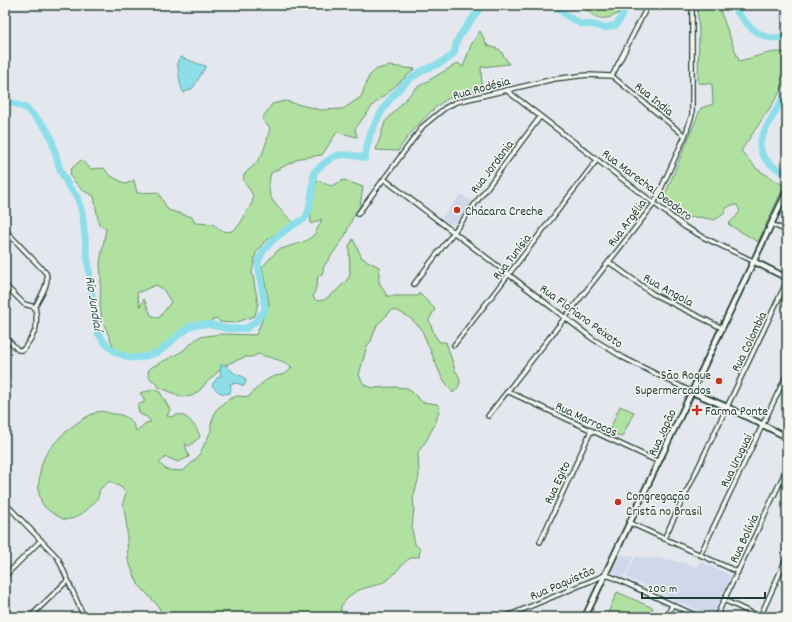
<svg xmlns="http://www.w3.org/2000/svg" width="792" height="622" viewBox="0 0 792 622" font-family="Dekko,sans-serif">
  <rect width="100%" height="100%" fill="#e4e8ee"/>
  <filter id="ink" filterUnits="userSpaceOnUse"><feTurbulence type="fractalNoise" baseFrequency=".025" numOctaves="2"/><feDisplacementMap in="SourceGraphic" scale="8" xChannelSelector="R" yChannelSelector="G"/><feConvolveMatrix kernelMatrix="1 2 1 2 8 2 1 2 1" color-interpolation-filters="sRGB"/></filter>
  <g filter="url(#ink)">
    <g fill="#ced8ea">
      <polygon points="461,194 472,202 457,222 453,224 449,224 442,218"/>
      <polygon points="620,555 634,556 624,577 612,572"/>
      <polygon points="636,556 651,559 658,558 666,560 668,559 698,567 700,561 731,576 712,617 626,577"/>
      <polygon points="613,573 706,617 691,617 610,579"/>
    </g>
    <g fill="#b0e1a1" stroke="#688f6a" fill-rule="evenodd">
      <path d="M580,5H622L618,14C599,23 595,17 580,5Z"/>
      <path d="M697,5H718L739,61C754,58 773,49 787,53V82L741,151L757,169L784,186L758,242L728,224L736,217L740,211L737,205H732L726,208L725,213L715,220L699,217L681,218L670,207L664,197L701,108L713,104L712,84L698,83L699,32Z"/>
      <path d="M480,31L487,45L500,50L509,64L481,67L482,91C472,92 462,94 452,97C435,103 407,136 398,151L376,150L385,122L416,88L458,63L463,67L471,45Z"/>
      <path d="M390,66L415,69L373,105L355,129L357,137L337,132L322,155L300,158L271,173C264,199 276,205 293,222L264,242L256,253L252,272L258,303L255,316L234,323L220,322L216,318L205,324L189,326L163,347L162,352L148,358L129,357L114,348L107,332L102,319L100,305L101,278L100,263L106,229L99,225L94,196L82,190L70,176L71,169L81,160L91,169L104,168L109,175L126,184L134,180L137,193L158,192L168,210L192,217L195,223L212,224V223C230,241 239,228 247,211C250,206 253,203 253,197C252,189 241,183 244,175C247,170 254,167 257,162C265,152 267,139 270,128L262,119L272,104L285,101L321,110L343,109L361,97L369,76L377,69ZM156,285L163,289L171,302L159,318L151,315L144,299L140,307L137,293Z"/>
      <path d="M317,180L331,186L344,180L363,187L360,206L352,219L345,236L324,266L322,274L318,276L317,284L313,297L317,301L324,300L336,291L346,281L350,275L349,246L353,239L362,258L379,267V282L387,296H418L419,293L435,309L429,320L435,336L440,342H446L455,370L459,376L460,383L457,389L453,393L441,376L421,328L410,318L398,311L392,310L377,325L371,341L367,346L359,375L362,381L366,386L374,388L394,387L408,388L422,402L437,404L440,407L436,422L426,441L418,452L419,476L413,499L414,507L412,529L415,544L420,549L419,557C406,555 399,571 390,578C380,586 368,586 357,591C351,594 345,601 341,606V613L345,617H162L161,612L158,606L138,584L128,560L127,541V528L123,502L126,493L122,488L110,481L100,489C99,491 99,495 98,497C93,507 71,525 61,518C55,514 49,512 44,506C39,499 38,491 39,483C39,475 41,464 45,456C55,439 78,419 97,412C104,410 109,414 115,414C127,415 133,421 136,431L146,423L151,422L147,417L140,414L138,409V404L144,403V398L140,393C145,391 149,392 154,389L160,392L170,410L167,416L172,417C183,408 198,427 200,437L189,446L185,444L189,457L178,462L166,457L159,463L167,470L183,471L198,457L211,431V424L216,410L227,400L237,396L249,397L250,395C256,389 262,382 270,378C279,373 285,378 292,367L282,361L258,354L252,357H245L225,365L205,384L201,389L192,396L182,397L159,387L149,377L148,371L152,367L181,352L199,337L220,334L256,335L269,303L262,267L278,250L306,241L315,234L322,219L311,224L310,207Z"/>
      <polygon points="620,406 634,412 622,437 609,431"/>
      <polygon points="617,592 653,608 649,617 606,617"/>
    </g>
    <g fill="#8edeea" stroke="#629ea1">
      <path d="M180,57C188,59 196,64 206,66L193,88L184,93C178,84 180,73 177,63Z"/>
      <path d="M221,365H226L234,373L244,377L246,381L244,386L237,383L230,384L231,389L230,393C222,395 217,392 212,385L217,378L221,376L220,372Z"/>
    </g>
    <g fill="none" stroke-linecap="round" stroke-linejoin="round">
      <g stroke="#8edeea" stroke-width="7">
        <polyline points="555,5 567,16 581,24 595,25 604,28 616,25 621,18 626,5"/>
        <path d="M732,5C742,19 756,38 775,38C779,38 783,36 787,35"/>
        <path d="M787,92C781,103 760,134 760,145C760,159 775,169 787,173"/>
        <path d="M5,100L26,108L45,127L51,137L60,170L68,185L77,197L82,212L95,320L98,333L105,343L115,352L130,358L143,357L159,352L181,333L193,325L207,324L229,329L247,328L256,321L265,310L264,300L258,264C261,248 279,234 292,226C296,223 302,221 305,218C311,212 313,181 314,172C335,154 337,151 365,158C368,125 393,87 422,71C431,66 448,62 454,53C456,49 455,45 457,41C463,28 475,18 481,5"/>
      </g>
      <g stroke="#1f3d34" stroke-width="6">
        <g id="minor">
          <polyline points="612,76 685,136"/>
          <polyline points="612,76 648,5"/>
          <polyline points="506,90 685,227 705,238 753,261"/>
          <polyline points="384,179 593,339 624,358 692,392"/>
          <polyline points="358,214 423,126 445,108 456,102 554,79 587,75 612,76"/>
          <polyline points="771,224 787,231"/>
          <path d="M5,230L46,273C50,284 40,297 35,307"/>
          <polyline points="609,262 653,294 722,328"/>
          <polyline points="414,284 454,232 540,117"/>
          <polyline points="5,285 24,304 35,307"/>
          <path d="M5,337L18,350H23C35,333 39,329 35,307"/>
          <polyline points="454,345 597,160"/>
          <polyline points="507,391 659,462"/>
          <polyline points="488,416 654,204 685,136 692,115 692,5"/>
          <polyline points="5,503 58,558 84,617"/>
          <polyline points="630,523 738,572"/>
          <polyline points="664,539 787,281"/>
          <polyline points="540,542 591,431"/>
          <polyline points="700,555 787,374"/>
          <polyline points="5,576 41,540"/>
          <polyline points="724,600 760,617"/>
          <polyline points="30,617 68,580"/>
          <polyline points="505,617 605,575 612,577 699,617"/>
          <polyline points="667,617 672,605"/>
          <polyline points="716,617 787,468"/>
          <polyline points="760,617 787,557"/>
        </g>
      </g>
      <g stroke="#1f3d34" stroke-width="8">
        <g id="tertiary">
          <polyline points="753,261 787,278"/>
          <polyline points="692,392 727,407 787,437"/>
          <polyline points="585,617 787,191"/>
        </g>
      </g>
      <use href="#minor" stroke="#f6f6f2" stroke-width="3.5"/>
      <use href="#tertiary" stroke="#f6f6f2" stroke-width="4.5"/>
    </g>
  </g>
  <g fill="#c8321e" stroke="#f6f6f2" stroke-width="1.5">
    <circle cx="457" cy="210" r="4"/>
    <circle cx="719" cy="381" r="4"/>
    <path d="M695 404h4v4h4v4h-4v4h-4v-4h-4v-4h4z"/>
    <circle cx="618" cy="502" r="4"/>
  </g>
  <g text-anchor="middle" stroke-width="3" stroke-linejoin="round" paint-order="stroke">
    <g font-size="13" fill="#1f3d34" stroke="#f6f6f2">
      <text transform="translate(481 87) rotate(-15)" y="5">Rua Rodésia</text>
      <text transform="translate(655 98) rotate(39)" y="5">Rua India</text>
      <text transform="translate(491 166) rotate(-53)" y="5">Rua Jordania</text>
      <text transform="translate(648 184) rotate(37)" y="5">Rua Marechal Deodoro</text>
      <text transform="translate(626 222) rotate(-53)" y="5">Rua Argélia</text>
      <text transform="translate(511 256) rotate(-52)" y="5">Rua Tunísia</text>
      <text transform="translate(669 289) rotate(29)" y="5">Rua Angola</text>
      <text transform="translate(582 315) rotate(36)" y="5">Rua Floriano Peixoto</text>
      <text transform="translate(748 341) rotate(-64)" y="5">Rua Colombia</text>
      <text transform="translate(587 418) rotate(25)" y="5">Rua Marrocos</text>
      <text transform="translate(661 432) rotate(-65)" y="5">Rua Japão</text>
      <text transform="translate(735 460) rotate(-64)" y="5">Rua Uruguai</text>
      <text transform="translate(556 482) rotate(-65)" y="5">Rua Egito</text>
      <text transform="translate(743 538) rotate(-65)" y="5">Rua Bolívia</text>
      <text transform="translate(562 582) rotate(-23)" y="5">Rua Paquistão</text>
    </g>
    <g font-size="13" fill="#1f3d34" stroke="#f6f6f2" text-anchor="start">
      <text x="465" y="215">Chácara Creche</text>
      <text x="711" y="379" text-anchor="end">São Roque<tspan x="711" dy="15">Supermercados</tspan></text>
      <text x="705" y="415">Farma Ponte</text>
      <text x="626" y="500">Congregação<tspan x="626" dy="15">Cristã no Brasil</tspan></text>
    </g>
    <g font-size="14" font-style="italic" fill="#355d58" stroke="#f6f6f2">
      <text transform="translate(95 303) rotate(81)" y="5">Rio Jundiaí</text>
    </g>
  </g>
  <rect width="792" height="622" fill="none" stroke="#f6f6f2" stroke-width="20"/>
  <rect x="10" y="10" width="772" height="602" fill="none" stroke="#1f3d34" stroke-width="1.5" filter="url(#ink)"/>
  <path d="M642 592v6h123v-6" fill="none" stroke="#1f3d34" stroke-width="2"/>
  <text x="648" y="592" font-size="12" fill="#1f3d34" stroke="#f6f6f2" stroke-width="3" paint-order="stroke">200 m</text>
</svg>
